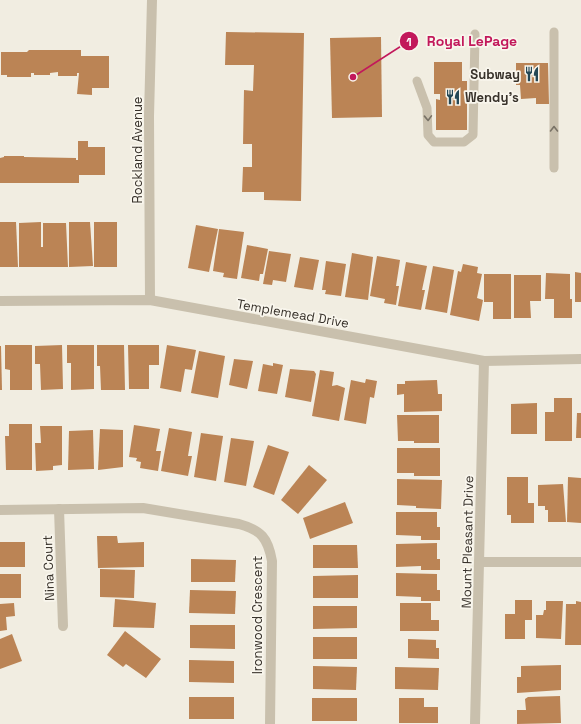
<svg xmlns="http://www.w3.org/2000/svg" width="581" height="724" viewBox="0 0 581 724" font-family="'Space Grotesk',sans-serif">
  <rect width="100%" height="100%" fill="#f1ede1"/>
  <g fill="#bb8455">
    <polygon points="226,32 304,33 301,201 264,200 264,192 242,192 243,167 252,167 252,144 243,144 244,90 253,91 254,65 225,65"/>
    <polygon points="381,37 382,117 332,118 330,38"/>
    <polygon points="29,50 81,50 81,56 109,56 109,88 92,88 92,95 77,94 79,73 77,73 77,76 58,76 58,72 50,73 50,75 34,75 34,73 31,73 31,77 7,77 7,75 1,75 1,52 27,52"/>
    <polygon points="434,62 462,62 462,81 467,81 467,130 436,130 436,99 440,100 440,94 434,94"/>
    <polygon points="516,63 548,63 549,104 536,104 536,98 521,99 520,85 516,85"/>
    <polygon points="78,141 88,141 88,147 105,147 105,175 79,175 79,183 0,183 0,158 4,157 4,156 24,156 24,157 76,158 76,160 78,160"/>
    <polygon points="0,222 16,222 18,267 0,267"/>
    <polygon points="41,222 41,247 43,247 43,223 66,223 68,267 19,267 19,223"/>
    <polygon points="69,222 90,222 93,266 69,267"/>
    <rect x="94" y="222" width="23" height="45"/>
    <polygon points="196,225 218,229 209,272 188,268"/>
    <polygon points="219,229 244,232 237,279 223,277 224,273 213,271"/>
    <polygon points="247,245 268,249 263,274 260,274 259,281 241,278"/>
    <polygon points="269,251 291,254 286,282 273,280 272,285 263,284"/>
    <polygon points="352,253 373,257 368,300 345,297"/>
    <polygon points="377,256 400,260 396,286 399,286 396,305 384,303 385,299 370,296"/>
    <polygon points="300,257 319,260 313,290 294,287"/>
    <polygon points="326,261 346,264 341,296 325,294 326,290 322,290"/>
    <polygon points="406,262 427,266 422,290 425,290 421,310 398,306"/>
    <polygon points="463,264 478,267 477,273 482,274 477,298 483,300 479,321 450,315 458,271 461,272"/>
    <polygon points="433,266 454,270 447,313 425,309"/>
    <polygon points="575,272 581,273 581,302 575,302"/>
    <polygon points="546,273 570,274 570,299 572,299 572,318 554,318 554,299 545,299"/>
    <polygon points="484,274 511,274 511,319 493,319 493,302 484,302"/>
    <polygon points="514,275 541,275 541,301 530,301 531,318 514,318"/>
    <polygon points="5,345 32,345 32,390 10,390 10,370 5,369"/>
    <polygon points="62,345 63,389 41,390 40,364 35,364 35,346"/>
    <polygon points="67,345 94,345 94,389 71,390 71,363 67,363"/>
    <polygon points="97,345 124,345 125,390 101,390 100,366 97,366"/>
    <polygon points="128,345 159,345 159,365 149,365 149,389 129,389"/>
    <polygon points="167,345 196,350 192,370 185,369 181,392 160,388"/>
    <polygon points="0,346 1,346 2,390 0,390"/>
    <polygon points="199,351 225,356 218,398 191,393"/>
    <polygon points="234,359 253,361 247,389 229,385"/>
    <polygon points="273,363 283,365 277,394 258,391 263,364 273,366"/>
    <polygon points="290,369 314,371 316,374 311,402 285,397"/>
    <polygon points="320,370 334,372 332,386 337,385 345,388 339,421 312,416"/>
    <polygon points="366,379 377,381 374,398 370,397 366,424 344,420 351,380 365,383"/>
    <polygon points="437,380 438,394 442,394 442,411 404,412 404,394 397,395 397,384 405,384 405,381"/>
    <polygon points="554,398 572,398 572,441 545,441 545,412 554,412"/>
    <polygon points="537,403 537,434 511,434 511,404"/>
    <polygon points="577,413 581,413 581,438 576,438"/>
    <polygon points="397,415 439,415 439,443 414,443 414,441 398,441"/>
    <polygon points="9,424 32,424 32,470 6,470 5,436 9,436"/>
    <polygon points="134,425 160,429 156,451 161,451 158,471 140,468 141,462 136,461 137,458 129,457"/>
    <polygon points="40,426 62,426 62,465 53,466 53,470 36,471 35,443 41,443"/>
    <polygon points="169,428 192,432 188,456 192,456 188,476 161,471"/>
    <polygon points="100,429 123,430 123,467 98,470"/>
    <polygon points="93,430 94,469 68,470 69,431"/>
    <polygon points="201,433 223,436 216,481 194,477"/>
    <polygon points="231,438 254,441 246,486 224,482"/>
    <polygon points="268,445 289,452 274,495 253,487"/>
    <polygon points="397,448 440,448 440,476 414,476 414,473 397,473"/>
    <polygon points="309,465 327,480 298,514 281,500"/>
    <polygon points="507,477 528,477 528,503 534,503 534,523 511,523 511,515 507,515"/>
    <polygon points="568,477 581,478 581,523 567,522"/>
    <polygon points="397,479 442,480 441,509 416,508 416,506 397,505"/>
    <polygon points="563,484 566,522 548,522 548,510 545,510 545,506 538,506 538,485"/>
    <polygon points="345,502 353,523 310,539 303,518"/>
    <polygon points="396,512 437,512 437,527 440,527 440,540 421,540 421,536 396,535"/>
    <polygon points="97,536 117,536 118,543 144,542 144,567 98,568"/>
    <rect x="0" y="542" width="25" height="25"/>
    <polygon points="437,543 437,559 440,559 440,570 421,570 421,566 396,567 396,544"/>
    <polygon points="313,545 357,545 358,568 313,568"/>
    <polygon points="191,559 236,560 235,582 191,582"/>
    <polygon points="100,569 135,570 134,598 100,597"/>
    <polygon points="396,573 437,574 437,590 440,590 440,601 421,601 421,597 396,596"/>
    <rect x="0" y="574" width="21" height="24"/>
    <polygon points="358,575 358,598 313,598 313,576"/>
    <polygon points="190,590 236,591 235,614 189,613"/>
    <polygon points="115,599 156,603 154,628 113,627"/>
    <polygon points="515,600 532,600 532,620 525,620 525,639 505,639 505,614 515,614"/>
    <polygon points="546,601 563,601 561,639 536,638 536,615 543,615 544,610 546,610"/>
    <polygon points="576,601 581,602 581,645 565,645 566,604 576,604"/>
    <polygon points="14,603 15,616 6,617 7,630 0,631 0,604"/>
    <polygon points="400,603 431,603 431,620 439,620 439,631 400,631"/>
    <polygon points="313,606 357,606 357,628 313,629"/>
    <polygon points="190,625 235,625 235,649 190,648"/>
    <polygon points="125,631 161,659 146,678 126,664 123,667 107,655"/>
    <polygon points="12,634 22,661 0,669 0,639"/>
    <rect x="313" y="637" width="44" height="22"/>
    <polygon points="408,639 436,640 436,648 439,648 439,659 408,658"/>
    <polygon points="189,660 234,661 234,683 189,682"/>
    <polygon points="561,665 561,690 517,693 517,677 521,677 521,666"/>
    <polygon points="313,666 357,667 356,690 313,689"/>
    <polygon points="395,667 439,668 438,690 395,689"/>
    <polygon points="560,696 561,723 517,724 517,710 526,710 525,699 528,697"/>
    <rect x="189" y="697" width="45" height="22"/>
    <rect x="312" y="698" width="45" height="23"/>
    <polygon points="399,698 424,698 424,707 438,707 438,723 399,723"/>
  </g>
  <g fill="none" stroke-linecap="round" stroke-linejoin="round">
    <g stroke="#c9c0ad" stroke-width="9">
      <polyline points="417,81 427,108 428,135 434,142 464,142 473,135 475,34"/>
      <polyline points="554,168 554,32"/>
    </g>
    <g stroke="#c9c0ad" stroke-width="10">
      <polyline points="150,300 149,116 152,0"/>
      <polyline points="0,301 150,300 484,361 581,359"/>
      <polyline points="59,509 63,626"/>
      <path d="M0,510L143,508L239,524C261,530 268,538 272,561L270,724"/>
      <polyline points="480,562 581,562"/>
      <polyline points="475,724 484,361"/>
    </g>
  </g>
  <defs><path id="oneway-chevron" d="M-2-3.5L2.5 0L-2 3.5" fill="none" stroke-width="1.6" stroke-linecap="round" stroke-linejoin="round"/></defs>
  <g stroke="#797266">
    <use href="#oneway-chevron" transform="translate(428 118) rotate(88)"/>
    <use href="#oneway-chevron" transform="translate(554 129) rotate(-90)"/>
  </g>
  <defs>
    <g id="restaurant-bare" transform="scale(1.2)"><path d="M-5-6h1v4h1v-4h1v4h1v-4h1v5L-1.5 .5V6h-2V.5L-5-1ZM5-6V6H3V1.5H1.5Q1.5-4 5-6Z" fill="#244856" stroke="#f9f6ed" stroke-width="2.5" paint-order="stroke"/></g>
  </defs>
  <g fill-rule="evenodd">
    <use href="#restaurant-bare" x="532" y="74"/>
    <use href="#restaurant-bare" x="453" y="97"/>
  </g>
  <g text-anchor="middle" stroke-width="3.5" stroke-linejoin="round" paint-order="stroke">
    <g font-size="13" font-weight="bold" fill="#38322b" stroke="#f9f6ed" text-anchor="end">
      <text x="520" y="79">Subway</text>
      <text x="465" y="102" text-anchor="start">Wendy's</text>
    </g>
    <g font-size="13" fill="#38322b" stroke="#f9f6ed">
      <text transform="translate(137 150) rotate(-90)" y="5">Rockland Avenue</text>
      <text transform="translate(293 313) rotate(10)" y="5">Templemead Drive</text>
      <text transform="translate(467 542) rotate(-89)" y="5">Mount Pleasant Drive</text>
      <text transform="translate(48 568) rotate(-92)" y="5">Nina Court</text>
      <text transform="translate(257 615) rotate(-90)" y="5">Ironwood Crescent</text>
    </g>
  </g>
  <path fill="none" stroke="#c2185b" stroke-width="1.5" d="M353 77L409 41"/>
  <g fill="#c2185b" stroke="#f9f6ed" stroke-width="1.5">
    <circle cx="353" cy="77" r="4"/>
    <circle cx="409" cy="41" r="10"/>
  </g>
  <g font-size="12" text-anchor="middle" font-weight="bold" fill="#fff">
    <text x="409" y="46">1</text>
  </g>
  <g font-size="14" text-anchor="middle" font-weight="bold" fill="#c2185b" stroke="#f9f6ed" stroke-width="3.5" stroke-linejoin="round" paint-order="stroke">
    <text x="472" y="46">Royal LePage</text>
  </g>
</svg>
